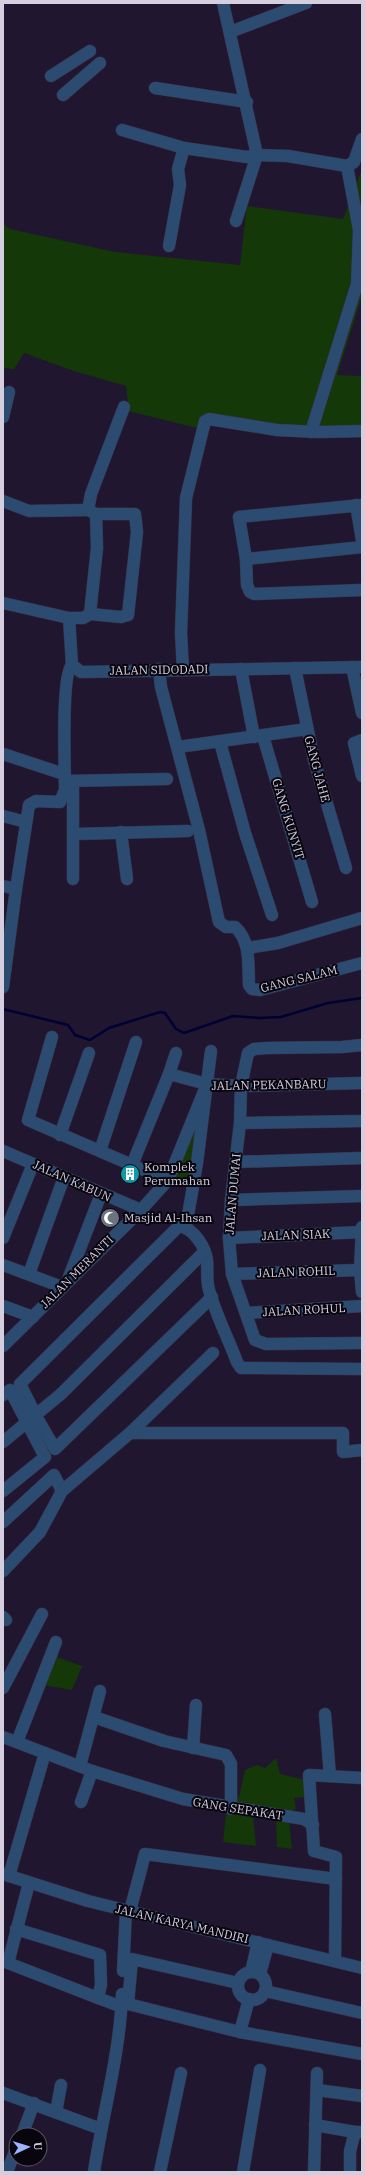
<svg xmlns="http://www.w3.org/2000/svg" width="365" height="2175" viewBox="0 0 365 2175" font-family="'IBM Plex Serif',serif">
  <rect width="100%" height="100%" fill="#20162f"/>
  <g fill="#153808">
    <polygon points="362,169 362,296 337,375 362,376 362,429 200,420 197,428 129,411 126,386 74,371 24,353 14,369 3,368 3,224 10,229 115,252 240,265 247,206 343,219"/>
    <polygon points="204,1098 191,1185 173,1179"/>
    <polygon points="54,1656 82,1666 72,1690 43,1685"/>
    <polygon points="276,1758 280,1774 306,1780 307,1797 294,1798 296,1809 286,1813 236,1806 233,1794 239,1797 245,1770 257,1765 265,1768"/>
    <polygon points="226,1814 253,1816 256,1846 223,1842"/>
    <polygon points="276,1820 289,1821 292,1849 277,1847"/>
  </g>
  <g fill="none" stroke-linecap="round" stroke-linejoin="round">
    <polyline stroke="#000034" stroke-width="2.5" points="3,1009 68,1025 75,1035 90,1040 109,1028 160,1012 165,1013 176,1029 184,1033 233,1016 259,1018 281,1017 328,1003 362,998"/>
    <g stroke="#393048" stroke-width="13">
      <g id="minor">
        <polyline points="223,3 257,155 288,156 347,166 354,162 362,139"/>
        <polyline points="230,32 306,3"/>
        <polyline points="51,76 90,51"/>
        <polyline points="155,88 247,102"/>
        <polyline points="63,95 100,63"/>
        <polyline points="122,130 184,148 247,157 257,155 236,221"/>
        <polyline points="169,246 180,185 178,169 184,148"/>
        <polyline points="3,417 9,392"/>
        <polyline points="311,432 357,284 359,230 347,166"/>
        <polyline points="3,501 29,511 88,510"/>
        <polyline points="356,505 362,540"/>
        <polyline points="362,505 239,517 246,559 247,585 250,592 254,594 362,590"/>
        <polyline points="246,559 362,547"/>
        <polyline points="3,603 69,618 72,665 81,672 362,667"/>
        <polyline points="90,614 121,617 128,615 137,532 135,514 96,514"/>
        <polyline points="69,618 83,618 90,614 97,548 96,514 88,510 91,494 124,407"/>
        <polyline points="352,667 362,713"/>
        <polyline points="295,668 314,760 346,868"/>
        <path d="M159,669L161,687L199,830L219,922L226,927H235C251,941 248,965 249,985L252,989L260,990L362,963"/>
        <polyline points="241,669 254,737"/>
        <polyline points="183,670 181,633 186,498 205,421 209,419 277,430 318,432 362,431"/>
        <polyline points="263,736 312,902"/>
        <polyline points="362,740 354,743 362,776"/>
        <polyline points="220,742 245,833 272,915"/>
        <polyline points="178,747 307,729"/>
        <polyline points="3,754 64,774"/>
        <polyline points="65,781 167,779"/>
        <polyline points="3,816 26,822"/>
        <polyline points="121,832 127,879"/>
        <polyline points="74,834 188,831"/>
        <polyline points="73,879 73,781"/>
        <path d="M3,886L16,889L29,805L36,801L60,802L65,790C65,770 61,675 72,665"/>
        <polyline points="248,948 278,943 362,918"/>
        <polyline points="3,987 16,889"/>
        <polyline points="52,1037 28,1120 132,1165"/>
        <polyline points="362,1045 342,1047 267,1048 254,1049 248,1053 241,1086 240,1123 231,1200 229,1238 232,1274 255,1340 266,1344 362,1343"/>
        <polyline points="169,1074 207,1084 241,1086 362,1083"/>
        <polyline points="240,1123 362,1121"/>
        <polyline points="60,1135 89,1053"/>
        <polyline points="3,1151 141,1210"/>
        <polyline points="100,1151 136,1042"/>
        <polyline points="236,1162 362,1158"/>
        <polyline points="168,1180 132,1165 169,1074 176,1053"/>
        <polyline points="231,1200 362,1196"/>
        <polyline points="186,1227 197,1163 211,1051"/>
        <polyline points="362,1227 360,1270 362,1292"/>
        <polyline points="3,1238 33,1164"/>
        <polyline points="229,1238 362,1232"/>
        <polyline points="3,1265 62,1287"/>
        <polyline points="29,1274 64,1177"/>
        <polyline points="232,1274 360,1270"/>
        <polyline points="69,1277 101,1194"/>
        <path d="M212,1297L55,1449L36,1416L20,1384L179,1226C193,1228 205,1246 207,1260C208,1270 206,1280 209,1290C216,1315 228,1338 237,1362L241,1368L362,1369"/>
        <polyline points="3,1306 33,1317"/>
        <polyline points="246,1313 362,1306"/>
        <polyline points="3,1346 141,1210 168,1180 207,1084"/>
        <polyline points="3,1395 10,1390 45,1457 3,1491"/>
        <polyline points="130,1433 343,1433 343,1452 362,1450"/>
        <polyline points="3,1442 61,1394 204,1252"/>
        <polyline points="3,1522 54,1475 62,1491"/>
        <polyline points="3,1571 40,1532 62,1491 130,1433 213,1353"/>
        <polyline points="3,1617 6,1620"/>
        <polyline points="3,1688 42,1614"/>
        <polyline points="325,1714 330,1776"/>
        <polyline points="94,1717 164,1741 226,1755 231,1764 231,1809"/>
        <polyline points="3,1737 92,1771 183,1799 304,1819 313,1825"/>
        <polyline points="17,1742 56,1642"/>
        <polyline points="193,1748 196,1705"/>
        <polyline points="80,1766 100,1691"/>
        <polyline points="81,1802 92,1771"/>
        <polyline points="3,1874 88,1901 362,1968"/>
        <polyline points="9,1876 45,1753"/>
        <polyline points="130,1911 145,1854 336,1879"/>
        <polyline points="16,1929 100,1955 101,1985 98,1998 8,1963 29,1883"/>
        <polyline points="335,1961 336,1857 314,1851 309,1775 362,1778"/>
        <polyline points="123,1971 126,1911"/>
        <circle cx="252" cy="1986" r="14"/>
        <polyline points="251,1972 258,1942"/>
        <polyline points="260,1974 268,1945"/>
        <polyline points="238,1983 132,1959 128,2004 240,2032 362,2054"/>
        <polyline points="265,1991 362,2013"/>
        <polyline points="98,1998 122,2007"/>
        <polyline points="240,2032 249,1999"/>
        <polyline points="317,2090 362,2096"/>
        <polyline points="3,2093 101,2129"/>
        <polyline points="56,2112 61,2085"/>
        <polyline points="315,2125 355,2132"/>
        <polyline points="22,2135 34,2103"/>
        <polyline points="7,2172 16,2149"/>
        <path d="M94,2172C103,2112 120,2054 122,1994"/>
        <polyline points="160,2172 181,2073"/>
        <polyline points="243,2172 260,2070"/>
        <polyline points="314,2172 317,2073"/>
        <polyline points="350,2172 350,2151 355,2132 362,2132"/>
      </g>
    </g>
    <use href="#minor" stroke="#2b4b71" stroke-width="12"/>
  </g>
  <defs>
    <g id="building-disc" transform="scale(1)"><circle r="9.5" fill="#0f9aa8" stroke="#08050e"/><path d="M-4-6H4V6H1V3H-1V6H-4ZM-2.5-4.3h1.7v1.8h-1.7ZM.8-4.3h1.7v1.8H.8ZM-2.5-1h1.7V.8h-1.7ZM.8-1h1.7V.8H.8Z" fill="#fff"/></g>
    <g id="mosque-disc" transform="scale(1)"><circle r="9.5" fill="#6b7280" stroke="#08050e"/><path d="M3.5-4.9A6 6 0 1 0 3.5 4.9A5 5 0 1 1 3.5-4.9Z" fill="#fff"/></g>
  </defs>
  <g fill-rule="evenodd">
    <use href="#building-disc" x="130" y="1174"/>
    <use href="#mosque-disc" x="110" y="1218"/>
  </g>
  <g text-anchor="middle" stroke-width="4" stroke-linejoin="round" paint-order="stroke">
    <g font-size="12" fill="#d4cedf" stroke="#08050e">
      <text transform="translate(159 670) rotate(-1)" y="4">JALAN SIDODADI</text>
      <text transform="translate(317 769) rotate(75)" y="4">GANG JAHE</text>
      <text transform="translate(288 819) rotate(73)" y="4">GANG KUNYIT</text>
      <text transform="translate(299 979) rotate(-14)" y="4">GANG SALAM</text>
      <text transform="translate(269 1085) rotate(-1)" y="4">JALAN PEKANBARU</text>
      <text transform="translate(72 1181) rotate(24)" y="4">JALAN KABUN</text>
      <text transform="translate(233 1194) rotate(-85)" y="4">JALAN DUMAI</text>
      <text transform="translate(296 1235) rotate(-2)" y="4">JALAN SIAK</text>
      <text transform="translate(77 1272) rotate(-45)" y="4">JALAN MERANTI</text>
      <text transform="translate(296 1272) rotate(-2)" y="4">JALAN ROHIL</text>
      <text transform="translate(304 1310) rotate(-3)" y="4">JALAN ROHUL</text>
      <text transform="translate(238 1809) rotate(9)" y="4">GANG SEPAKAT</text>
      <text transform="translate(182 1924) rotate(13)" y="4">JALAN KARYA MANDIRI</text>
    </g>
    <g font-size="12" fill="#d4cedf" stroke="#08050e" text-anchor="start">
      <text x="144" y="1171">Komplek<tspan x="144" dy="14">Perumahan</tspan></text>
      <text x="124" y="1222">Masjid Al-Ihsan</text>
    </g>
  </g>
  <rect width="365" height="2175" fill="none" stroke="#d4cedf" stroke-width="8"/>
  <g transform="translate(28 2147) rotate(86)"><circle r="19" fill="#08050e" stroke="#5a5562"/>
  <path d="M0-3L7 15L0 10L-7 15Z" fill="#9bb4fd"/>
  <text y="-6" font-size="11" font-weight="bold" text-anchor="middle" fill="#d4cedf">U</text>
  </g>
</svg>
